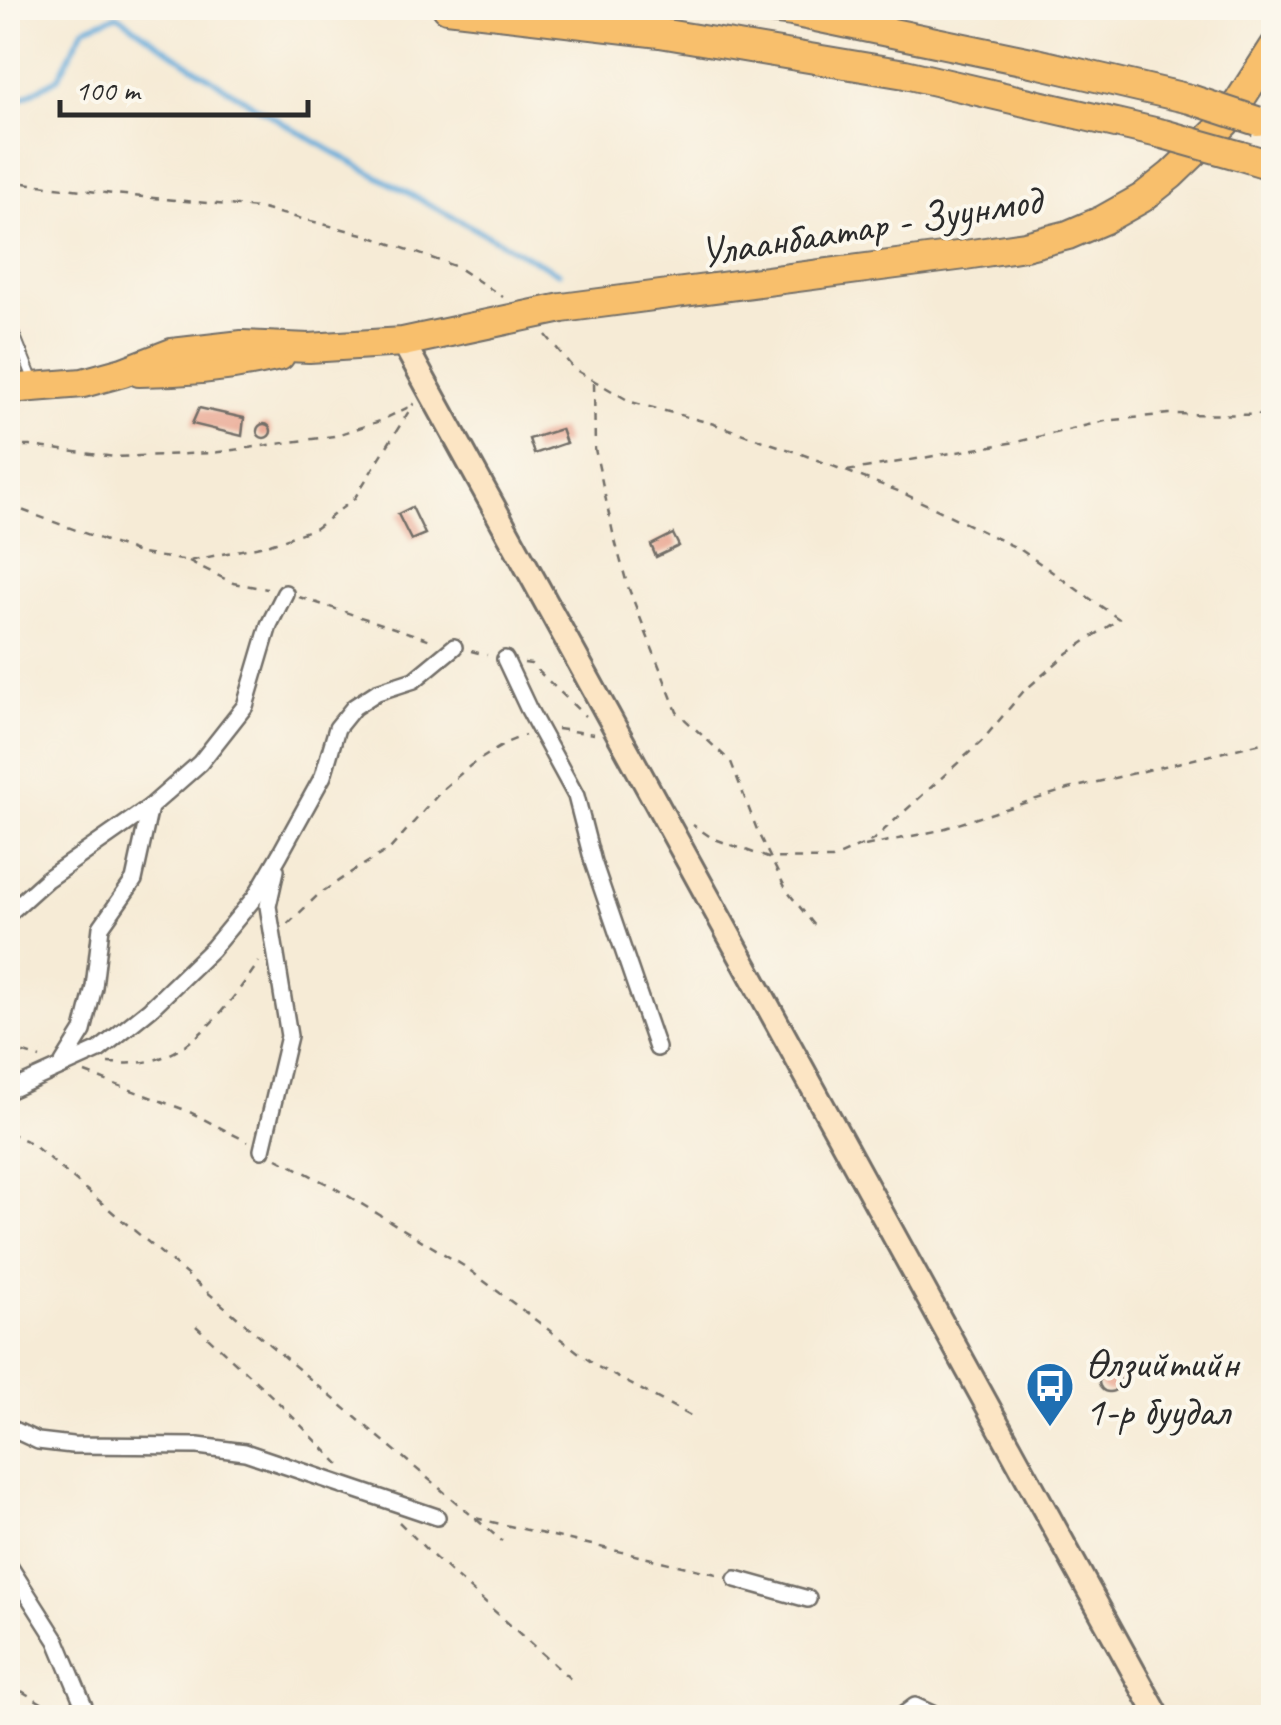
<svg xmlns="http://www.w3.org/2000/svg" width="1281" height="1725" viewBox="0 0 1281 1725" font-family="Caveat,sans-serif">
  <rect width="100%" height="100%" fill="#fbf7ec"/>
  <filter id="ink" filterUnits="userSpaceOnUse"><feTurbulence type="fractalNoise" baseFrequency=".01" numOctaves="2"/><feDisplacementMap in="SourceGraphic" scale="20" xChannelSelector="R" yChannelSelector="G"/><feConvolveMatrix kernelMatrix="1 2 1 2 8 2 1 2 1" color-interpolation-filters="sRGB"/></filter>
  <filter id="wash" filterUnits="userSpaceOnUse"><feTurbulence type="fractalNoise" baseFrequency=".0048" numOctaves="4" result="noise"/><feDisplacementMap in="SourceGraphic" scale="40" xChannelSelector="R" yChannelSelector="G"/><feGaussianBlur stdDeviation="2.25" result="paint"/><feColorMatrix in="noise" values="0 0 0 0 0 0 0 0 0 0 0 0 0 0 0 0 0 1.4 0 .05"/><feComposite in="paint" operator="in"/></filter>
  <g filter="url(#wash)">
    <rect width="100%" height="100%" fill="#f6ebd6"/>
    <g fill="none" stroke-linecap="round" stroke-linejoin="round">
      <path stroke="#63abda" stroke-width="5" d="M8,106L58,78L84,28L118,15C256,116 409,194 559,273"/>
    </g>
    <g id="blocks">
      <g fill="#e9a590">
        <polygon points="199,408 244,418 242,436 192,424"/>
        <circle cx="264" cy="431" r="7"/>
        <polygon points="561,429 566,443 534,454 529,439"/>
        <polygon points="412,507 425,534 411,540 398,514"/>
        <polygon points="673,534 679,546 656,557 651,545"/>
        <circle cx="1109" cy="1382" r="10"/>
      </g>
    </g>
  </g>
  <g filter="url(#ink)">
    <use href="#blocks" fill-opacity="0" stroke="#726e67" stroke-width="2.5"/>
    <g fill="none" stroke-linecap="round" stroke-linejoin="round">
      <g stroke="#726e67" stroke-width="12">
        <polyline id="lane" points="8,328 15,334 33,379"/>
      </g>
      <g stroke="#726e67" stroke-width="20">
        <g id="street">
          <polyline points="505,659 528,708 576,796 593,862 657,1048"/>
          <polyline points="8,914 47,879 150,807 200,763 245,706 269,625 285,593"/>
          <polyline points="63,1063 83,1031 94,987 101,927 134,880 150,807"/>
          <polyline points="8,1091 99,1050 150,1009 212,949 255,897 280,854 323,776 337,728 354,707 377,692 414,680 454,647"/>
          <polyline points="262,1150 289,1036 268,906 276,870"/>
          <polyline points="8,1427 38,1441 72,1445 198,1446 245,1452 437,1517"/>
          <polyline points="8,1564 57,1641 89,1718"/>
          <polyline points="736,1579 808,1599"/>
          <polyline points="899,1718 915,1706 941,1718"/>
        </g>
      </g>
      <g stroke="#726e67" stroke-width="28">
        <polyline id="secondary" points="403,342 1159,1718"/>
      </g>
      <g stroke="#726e67" stroke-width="32">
        <g id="highway">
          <polyline points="447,8 660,33 905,74 1163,134"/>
          <polyline points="762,8 792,12 1036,63 1190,99"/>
          <polyline points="1241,156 1274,166"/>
          <path d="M139,372C187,372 234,367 280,356"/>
          <polyline points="8,389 83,383 123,372 172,353 242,345 309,348 403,342 562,308 965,255 1025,246 1068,235 1103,220 1142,198 1171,175 1225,123 1274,47"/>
        </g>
      </g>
      <g stroke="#726e67" stroke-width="2.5" stroke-dasharray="8 8" stroke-linecap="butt">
        <polyline points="983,15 991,8"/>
        <polyline points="8,181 113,194 258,208 363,234 457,267 503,297"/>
        <polyline points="546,335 574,369 631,402 714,424 799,453 903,493 1021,550 1119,619 1068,653 1023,692 981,742 873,840 832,859 768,858 712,838 693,825"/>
        <polyline points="594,383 595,449 613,533 627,584 677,712 731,762 759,835 787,891 819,931"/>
        <polyline points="8,446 30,446 115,457 212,453 334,436 380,421 409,407"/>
        <polyline points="847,471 1021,441 1105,421 1169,414 1274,415"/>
        <polyline points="8,505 141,554 189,561 270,544 316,528 354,499 414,403"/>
        <polyline points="189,561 233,583 267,589"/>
        <polyline points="299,597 434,641"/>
        <polyline points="471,651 487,655"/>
        <polyline points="524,663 531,664 585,716"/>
        <polyline points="557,729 594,734"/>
        <polyline points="865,846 936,831 1068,789 1274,740"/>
        <polyline points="288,924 318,895 353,871 390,849 444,788 471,765 508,742 525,735"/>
        <polyline points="8,1048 40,1058"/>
        <path d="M108,1063C127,1064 145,1064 163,1057C202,1043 236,995 259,962"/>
        <polyline points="85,1073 188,1111 248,1142"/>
        <polyline points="8,1132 32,1144 502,1541"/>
        <polyline points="277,1158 335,1188 464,1266 598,1367 691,1416"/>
        <polyline points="196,1326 276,1400 343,1468"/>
        <polyline points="475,1518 721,1575"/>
        <polyline points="399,1522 434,1557 575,1683"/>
        <polyline points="8,1683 50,1708 58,1718"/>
      </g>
      <use href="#lane" stroke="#fff" stroke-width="8"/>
      <use href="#street" stroke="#fff" stroke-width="15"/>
      <use href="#secondary" stroke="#fce5c4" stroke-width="22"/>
      <use href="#highway" stroke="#f8bf6c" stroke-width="28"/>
      <g stroke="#726e67" stroke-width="32" stroke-linecap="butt">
        <g id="highway-bridge">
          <polyline points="1190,99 1257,121"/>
          <polyline points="1163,134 1241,156"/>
        </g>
      </g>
      <use href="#highway-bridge" stroke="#f8bf6c" stroke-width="28"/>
    </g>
  </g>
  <defs>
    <g id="bus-pin" transform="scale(2.5)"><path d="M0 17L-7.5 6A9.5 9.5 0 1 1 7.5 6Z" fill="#1f6fb2" stroke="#fbf7ec"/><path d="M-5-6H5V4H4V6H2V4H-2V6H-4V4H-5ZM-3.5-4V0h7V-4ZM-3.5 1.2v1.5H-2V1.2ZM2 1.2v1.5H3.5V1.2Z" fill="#fff"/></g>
  </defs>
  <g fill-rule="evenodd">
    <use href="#bus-pin" x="1050" y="1386"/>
  </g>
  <g text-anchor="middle" stroke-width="8" stroke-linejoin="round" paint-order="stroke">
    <g font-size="42" fill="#2b2b2b" stroke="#fbf7ec">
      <text transform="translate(870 225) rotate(-9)" y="15">Улаанбаатар - Зуунмод</text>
    </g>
    <g font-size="42" fill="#2b2b2b" stroke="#fbf7ec" text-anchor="start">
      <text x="1085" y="1377">Өлзийтийн<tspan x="1085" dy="48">1-р буудал</tspan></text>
    </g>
  </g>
  <rect width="1281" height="1725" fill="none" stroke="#fbf7ec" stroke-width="40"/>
  <path d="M60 100v15h248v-15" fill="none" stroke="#2b2b2b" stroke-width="5"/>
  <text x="75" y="100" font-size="30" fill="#2b2b2b" stroke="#fbf7ec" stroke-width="8" paint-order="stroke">100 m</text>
</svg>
